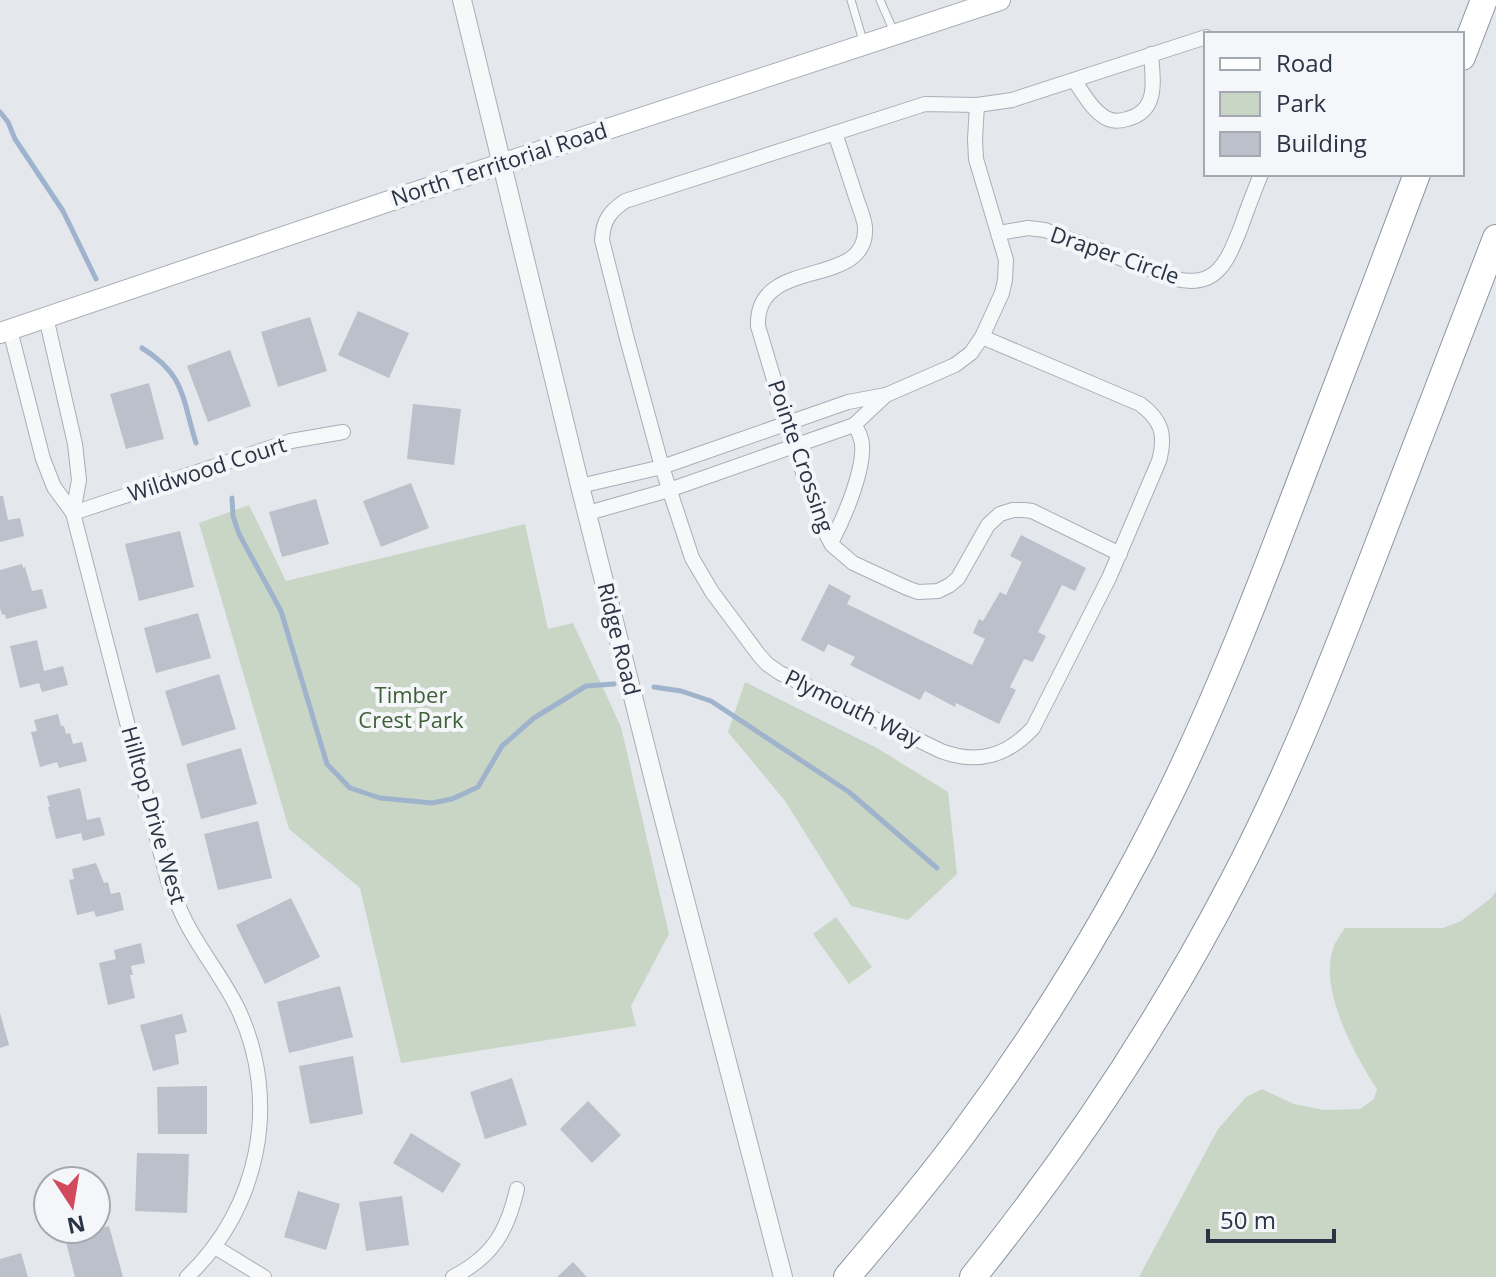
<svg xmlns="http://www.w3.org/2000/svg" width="1496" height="1277" viewBox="0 0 1496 1277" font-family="'Open Sans',sans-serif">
  <rect width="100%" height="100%" fill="#e4e7ec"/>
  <g fill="#c9d6c5">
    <polygon points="249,505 286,581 525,524 548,629 573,623 621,727 669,934 631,1006 636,1026 401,1063 360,888 289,829 199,523"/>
    <polygon points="745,682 877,748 948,792 957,874 908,920 851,906 785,801 728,732"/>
    <path d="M1496,891V1277H1139L1218,1129L1246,1097L1262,1089L1294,1104L1324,1110L1360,1109L1374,1099L1377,1089C1355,1056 1319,990 1333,949C1335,942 1341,934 1345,928H1443L1461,921L1491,898Z"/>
    <polygon points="836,917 872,967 849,984 813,934"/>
  </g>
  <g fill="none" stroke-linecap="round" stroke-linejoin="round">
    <g stroke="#9fb4cc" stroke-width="5">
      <polyline points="0,112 8,122 15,139 63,211 96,279"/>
      <path d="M142,348C186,375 182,399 196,443"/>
      <polyline points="232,498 233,516 239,534 281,611 327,764 350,788 380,798 432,803 452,799 478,787 502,746 534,718 586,686 614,684"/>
      <polyline points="654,687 681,691 711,701 849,792 937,868"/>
    </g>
  </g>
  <g fill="#bbc0ca">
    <polygon points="358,311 409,333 389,378 338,355"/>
    <polygon points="310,317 327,371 278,387 261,332"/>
    <polygon points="230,350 251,406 208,422 187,366"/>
    <polygon points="149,383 164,439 126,449 110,394"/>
    <polygon points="413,404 461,409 454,465 407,459"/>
    <polygon points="411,483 429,528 381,547 363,501"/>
    <polygon points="0,496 3,496 8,520 20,518 24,536 0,542"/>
    <polygon points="316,499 329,544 282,557 269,512"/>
    <polygon points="180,531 194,587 139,601 125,544"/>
    <polygon points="1021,535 1086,568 1075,591 1062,585 1038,632 1046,636 1033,662 1024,659 1010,687 1016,690 999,724 956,703 955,707 925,691 920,700 850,665 855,657 828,644 824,652 801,640 829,584 851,596 847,604 972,665 985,639 973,633 979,619 983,621 1000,592 1006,595 1022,562 1010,556"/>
    <polygon points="22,564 23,568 25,567 32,591 42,589 47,608 6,619 5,614 2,615 0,608 0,570"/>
    <polygon points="198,613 211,658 156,673 144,628"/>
    <polygon points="37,640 44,671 63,666 68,685 42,692 39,683 20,688 10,646"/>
    <polygon points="219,674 236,729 182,746 165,691"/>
    <polygon points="58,714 61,726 64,726 66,734 70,733 73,744 82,742 87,761 59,768 57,762 40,767 31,732 37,731 34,720"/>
    <polygon points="241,748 257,804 201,819 186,764"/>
    <polygon points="80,788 87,820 100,817 105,835 83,841 81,833 56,839 48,807 50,807 47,796"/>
    <polygon points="258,821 272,878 218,890 204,834"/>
    <polygon points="96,863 104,883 108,882 111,894 120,892 124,910 96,917 94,911 77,915 69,880 74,879 72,869"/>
    <polygon points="291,898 320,957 265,984 236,925"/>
    <polygon points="141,943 145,963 131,966 133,975 130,975 135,998 108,1005 99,963 116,959 114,950"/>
    <polygon points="340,986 353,1037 289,1053 277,1002"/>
    <polygon points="0,1013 9,1045 0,1048"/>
    <polygon points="182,1014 187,1032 175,1035 179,1064 153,1071 140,1025"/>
    <polygon points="353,1056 363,1114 310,1124 299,1066"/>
    <polygon points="512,1078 527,1125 485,1139 470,1092"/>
    <polygon points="207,1086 207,1134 158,1134 157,1087"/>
    <polygon points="588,1101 621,1135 592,1163 560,1129"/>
    <polygon points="411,1133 461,1164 443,1193 393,1163"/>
    <polygon points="137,1153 189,1154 187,1213 135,1211"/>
    <polygon points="298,1191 340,1204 326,1250 284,1237"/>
    <polygon points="402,1196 409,1245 366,1251 359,1202"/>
    <polygon points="109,1226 123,1277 75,1277 65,1238"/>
    <polygon points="21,1253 28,1277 0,1277 0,1259"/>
    <polygon points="573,1262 587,1277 557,1277"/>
  </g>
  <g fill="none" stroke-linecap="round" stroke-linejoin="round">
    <g stroke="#a9aeb7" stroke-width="9">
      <g id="service">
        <polyline points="851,0 864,44"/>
        <polyline points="880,0 894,32"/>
      </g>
    </g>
    <g stroke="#a9aeb7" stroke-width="16">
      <g id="minor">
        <path d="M1074,80C1083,93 1093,112 1108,119C1113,121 1121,121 1127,119C1159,111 1153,81 1151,54"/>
        <path d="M835,133C842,154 849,176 856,197C859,207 864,217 865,227C869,291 755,254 758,326L794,447L823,528L832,545L853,563L907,588L918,592L938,591L950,585L958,578L988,525L1000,514L1013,510H1024L1032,511L1120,554"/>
        <path d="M999,233L1028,228L1045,230L1176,279C1218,289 1228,259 1241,227C1247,209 1254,192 1261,174"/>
        <polyline points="46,317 75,444 79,480 73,513"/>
        <path d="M10,330L43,459L54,487L73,513L168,881C174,896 180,911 188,926C203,954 224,980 238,1009C281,1100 260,1208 187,1277"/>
        <path d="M982,337L1140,404C1162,420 1166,435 1159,461L1109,578L1033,728C1007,756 978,765 941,751L780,673L767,664L759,655L712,592L692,558L662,467L627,339L602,240C603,221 609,212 625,201L925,104L977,105L1012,100L1206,37"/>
        <polyline points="580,486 662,467 848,402 886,395 955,365 971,353 982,337 1002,293 1005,280 1006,260 976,159 975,139 977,105"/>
        <polyline points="73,513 291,441 343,432"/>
        <polyline points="588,513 669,490 854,425 886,395"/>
        <path d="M831,543C843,520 870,460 860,436C859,432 856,428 854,425"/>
        <polyline points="215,1247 264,1277"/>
        <path d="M453,1277C493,1256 507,1232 517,1189"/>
      </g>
    </g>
    <g stroke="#a9aeb7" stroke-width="20">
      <polyline id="tertiary" points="462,0 580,486 659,800 783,1277"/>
    </g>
    <g stroke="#a9aeb7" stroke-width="22">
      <polyline id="secondary" points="0,333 407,195 1000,0"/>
    </g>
    <g stroke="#8b94a3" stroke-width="28">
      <g id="motorway">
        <polyline points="1462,57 1484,0"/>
        <path d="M847,1277C886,1231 926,1184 962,1135C1040,1030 1110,916 1168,798C1219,694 1260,587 1301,479C1340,377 1379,276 1417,174"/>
        <path d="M973,1277C1072,1154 1159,1023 1232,883C1288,777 1331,666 1374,555C1415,449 1455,344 1496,238"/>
      </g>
    </g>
    <use href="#service" stroke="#f7f8fa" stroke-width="7"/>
    <use href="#minor" stroke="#f7f8fa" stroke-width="14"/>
    <use href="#tertiary" stroke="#f7f8fa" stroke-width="18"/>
    <use href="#secondary" stroke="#fff" stroke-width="20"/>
    <use href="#motorway" stroke="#fff" stroke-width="26"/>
  </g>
  <g text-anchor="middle" stroke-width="8" stroke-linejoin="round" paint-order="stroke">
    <g font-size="22" fill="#2b3445" stroke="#f4f6f9">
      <text transform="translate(499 164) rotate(-18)" y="8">North Territorial Road</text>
      <text transform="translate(1115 255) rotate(19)" y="8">Draper Circle</text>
      <text transform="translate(801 456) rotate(71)" y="8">Pointe Crossing</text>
      <text transform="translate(207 469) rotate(-18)" y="8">Wildwood Court</text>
      <text transform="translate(619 639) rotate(76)" y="8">Ridge Road</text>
      <text transform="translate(853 708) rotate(26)" y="8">Plymouth Way</text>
      <text transform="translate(154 815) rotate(74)" y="8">Hilltop Drive West</text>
    </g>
    <g font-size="22" fill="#3f6138" stroke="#f4f6f9">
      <text x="411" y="703">Timber<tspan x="411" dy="25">Crest Park</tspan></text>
    </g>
  </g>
  <rect x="1204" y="32" width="260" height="144" fill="#f4f6f9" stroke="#a4a8b1" stroke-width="2"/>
  <rect x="1220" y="58" width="40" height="12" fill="#ffffff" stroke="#a4a8b1" stroke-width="2"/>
  <text x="1276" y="72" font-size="24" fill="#2b3445">Road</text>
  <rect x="1220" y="92" width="40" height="24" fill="#c9d6c5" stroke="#a4a8b1" stroke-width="2"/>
  <text x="1276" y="112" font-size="24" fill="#2b3445">Park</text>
  <rect x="1220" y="132" width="40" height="24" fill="#bbc0ca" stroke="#a4a8b1" stroke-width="2"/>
  <text x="1276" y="152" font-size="24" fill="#2b3445">Building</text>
  <g transform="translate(72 1205) rotate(168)"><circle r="38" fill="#f4f6f9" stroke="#a4a8b1" stroke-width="2"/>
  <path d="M0-6L14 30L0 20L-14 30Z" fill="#d1495b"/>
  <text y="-12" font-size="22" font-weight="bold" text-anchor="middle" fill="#2b3445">N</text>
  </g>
  <path d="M1208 1229v12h126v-12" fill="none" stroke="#2b3445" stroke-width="4"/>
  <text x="1220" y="1229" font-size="24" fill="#2b3445" stroke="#f4f6f9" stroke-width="6" paint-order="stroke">50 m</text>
</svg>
